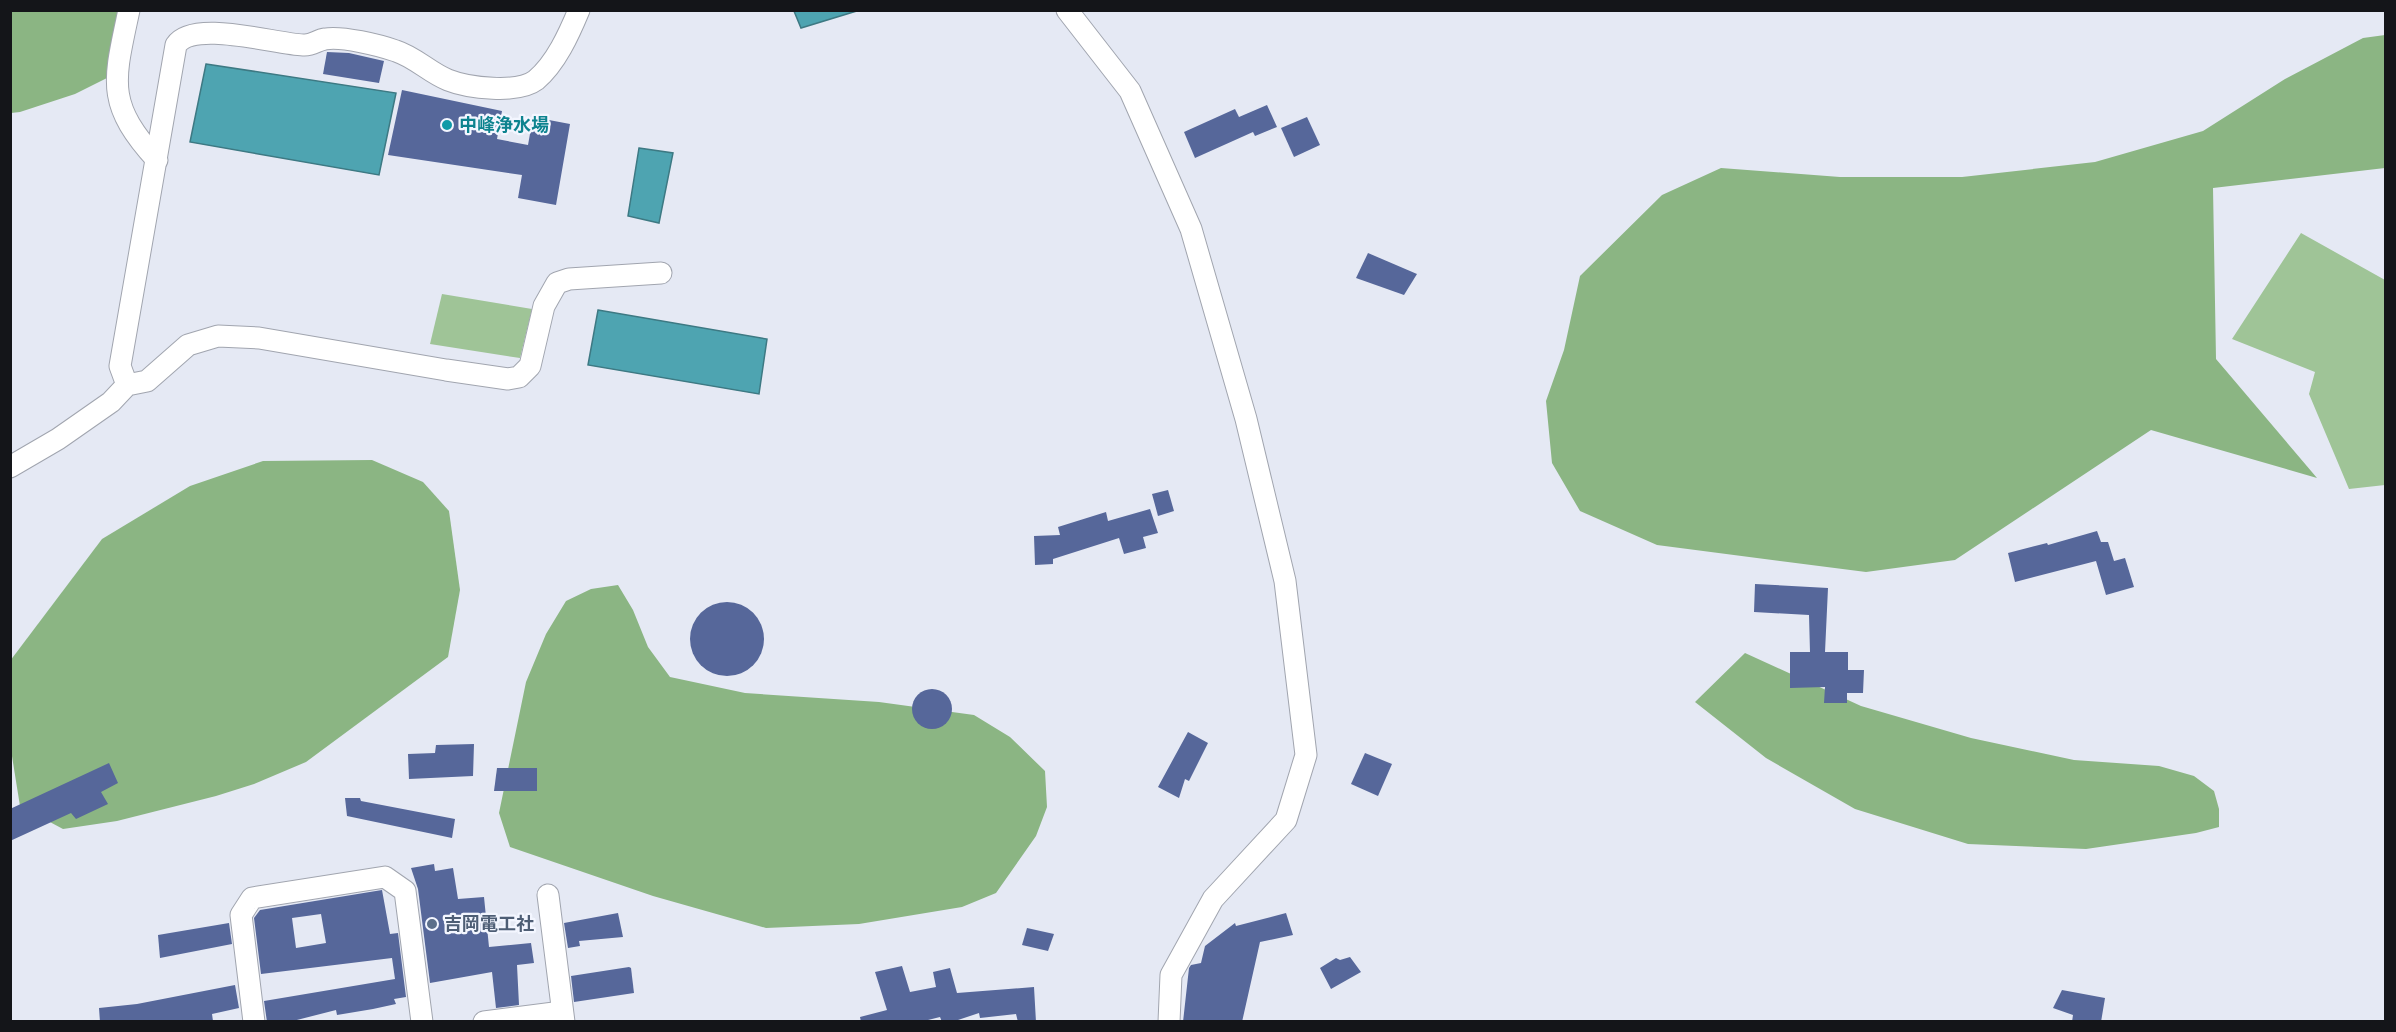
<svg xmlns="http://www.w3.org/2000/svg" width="2396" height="1032" viewBox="0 0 2396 1032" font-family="Barlow,'Noto Sans JP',sans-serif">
  <rect width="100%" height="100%" fill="#e5e9f4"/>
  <g fill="#9fc497">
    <polygon points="2301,233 2385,280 2385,485 2349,489 2309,394 2315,372 2232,339"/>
    <polygon points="442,294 532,309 520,358 430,344"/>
  </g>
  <g fill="#8bb583">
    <polygon points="10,11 134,11 119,72 75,94 20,112 11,113"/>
    <polygon points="2385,35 2385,168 2213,188 2216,359 2317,478 2151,430 1955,560 1866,572 1657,545 1580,511 1552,463 1546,401 1564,350 1580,276 1662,195 1721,168 1840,177 1962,177 2095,162 2203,131 2285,79 2363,38"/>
    <polygon points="372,460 423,482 449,511 460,590 448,657 306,762 254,784 216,796 117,821 63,829 20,806 11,750 10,661 102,539 190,486 263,461"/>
    <polygon points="618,585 633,610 648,647 670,677 745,693 879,702 974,715 1010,737 1045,771 1047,807 1036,836 996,893 962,907 859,924 766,928 653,896 510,847 499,813 526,682 546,634 566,601 591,589"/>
    <polygon points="1745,653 1861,706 1971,738 2074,760 2159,766 2194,776 2214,791 2219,809 2219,827 2196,833 2086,849 1968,844 1855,809 1766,758 1695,702"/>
  </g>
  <g fill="#4ea4b1" stroke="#3d7983" stroke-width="1.5">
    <polygon points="860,10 801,28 794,11 794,10"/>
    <polygon points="206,64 396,93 379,175 190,142"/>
    <polygon points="639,148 673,153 659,223 628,216"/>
    <polygon points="598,310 767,339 759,394 588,365"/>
  </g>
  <g fill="#56679a" fill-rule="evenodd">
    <polygon points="327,52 349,53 384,61 379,83 323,74"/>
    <polygon points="402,90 502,111 497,139 528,145 533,117 570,124 556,205 518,198 522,175 388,155"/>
    <polygon points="1267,105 1277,127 1255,136 1253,132 1195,158 1184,132 1235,109 1239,117"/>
    <polygon points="1307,117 1320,145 1294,157 1281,128"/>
    <polygon points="1368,253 1417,274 1404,295 1356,278"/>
    <polygon points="1168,490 1174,511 1158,516 1152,494"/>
    <polygon points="1150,509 1158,533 1143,537 1146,548 1124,554 1119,538 1053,559 1053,564 1035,565 1034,536 1060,535 1058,527 1106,512 1108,521"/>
    <polygon points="2097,531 2101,542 2108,542 2114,561 2125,558 2134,587 2106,595 2096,561 2015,582 2008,553 2047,543 2048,545"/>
    <polygon points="1755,584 1828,588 1825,652 1848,652 1848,670 1864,670 1863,693 1847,693 1847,703 1824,703 1825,687 1790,688 1790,652 1810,652 1809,615 1754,612"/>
    <circle cx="727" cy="639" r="37"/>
    <circle cx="932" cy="709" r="20"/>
    <polygon points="1188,732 1208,743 1189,781 1185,779 1179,798 1158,787"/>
    <polygon points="474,744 473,776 409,779 408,754 435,753 436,745"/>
    <polygon points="1365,753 1392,764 1378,796 1351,784"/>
    <polygon points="109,763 118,783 101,792 108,804 76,819 71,813 10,841 10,809"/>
    <polygon points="497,768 537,768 537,791 494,791"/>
    <polygon points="345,798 360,798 361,801 455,819 452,838 347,816"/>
    <polygon points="434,864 435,871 453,868 458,899 484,897 489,947 531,943 534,963 517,965 519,1005 496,1008 492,972 430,983 418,889 411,868"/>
    <path d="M382,890L390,934L398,933L406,997L394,999L396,1004L373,1009L337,1015L336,1010L289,1022H267L264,1001L395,979L392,958L261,974L254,918L260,910ZM321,914L326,943L296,948L292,918Z"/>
    <polygon points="618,913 623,937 579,941 580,946 568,948 564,923"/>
    <polygon points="1286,913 1293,935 1260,942 1242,1022 1183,1022 1189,968 1191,965 1201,963 1205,946 1235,923 1236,926"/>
    <polygon points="229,923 232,944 160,958 158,935"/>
    <polygon points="1027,928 1054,934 1048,951 1022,945"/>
    <polygon points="1350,957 1361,972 1331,989 1320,968 1336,958 1340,960"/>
    <polygon points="902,966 910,992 936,987 933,972 950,968 957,993 1034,987 1036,1022 1018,1022 1016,1014 980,1018 979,1013 952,1022 942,1022 940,1017 920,1022 861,1022 860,1017 887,1010 875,972"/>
    <polygon points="629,967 631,968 634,993 574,1002 571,976"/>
    <polygon points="235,985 239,1008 212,1014 213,1021 100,1022 99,1008 137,1004"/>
    <polygon points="2062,990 2105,998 2101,1022 2072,1022 2073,1015 2053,1008"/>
  </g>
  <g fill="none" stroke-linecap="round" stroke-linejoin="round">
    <g stroke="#a1a5af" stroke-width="23">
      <g id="minor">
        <path d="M129,10C114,81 105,103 157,160"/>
        <polyline points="1067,10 1130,91 1191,229 1246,419 1285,581 1306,755 1286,820 1213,899 1171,975 1169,1022"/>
        <path d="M127,385L120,366L176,45C193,19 275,44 303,45C312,46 317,40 325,39C342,36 379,45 396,51C415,57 430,73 448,80C468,88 518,94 536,80C556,63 569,34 579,10"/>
        <polyline points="10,467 58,439 111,402 127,385 147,381 188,345 218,336 259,338 446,370 508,379 519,377 530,366 544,306 557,283 569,279 661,273"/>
        <polyline points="548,895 564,1022"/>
        <polyline points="254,1022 241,915 252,898 385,877 405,891 422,1022"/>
        <polyline points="484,1022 562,1012"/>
      </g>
    </g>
    <use href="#minor" stroke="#fff" stroke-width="21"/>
  </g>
  <circle fill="#0f9aa8" stroke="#f3f6ff" stroke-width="2" cx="447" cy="125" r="6"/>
  <circle fill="#5c6f8a" stroke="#f3f6ff" stroke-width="2" cx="432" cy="924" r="6"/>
  <g text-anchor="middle" stroke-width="4.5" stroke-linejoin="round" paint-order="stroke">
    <g font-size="18" font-weight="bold" fill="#0d838f" stroke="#f3f6ff" text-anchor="start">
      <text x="459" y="131">中峰浄水場</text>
    </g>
    <g font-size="18" font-weight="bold" fill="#4e5e75" stroke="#f3f6ff" text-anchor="start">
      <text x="444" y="930">吉岡電工社</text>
    </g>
  </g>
  <rect width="2396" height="1032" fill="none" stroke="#141519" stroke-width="24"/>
</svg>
